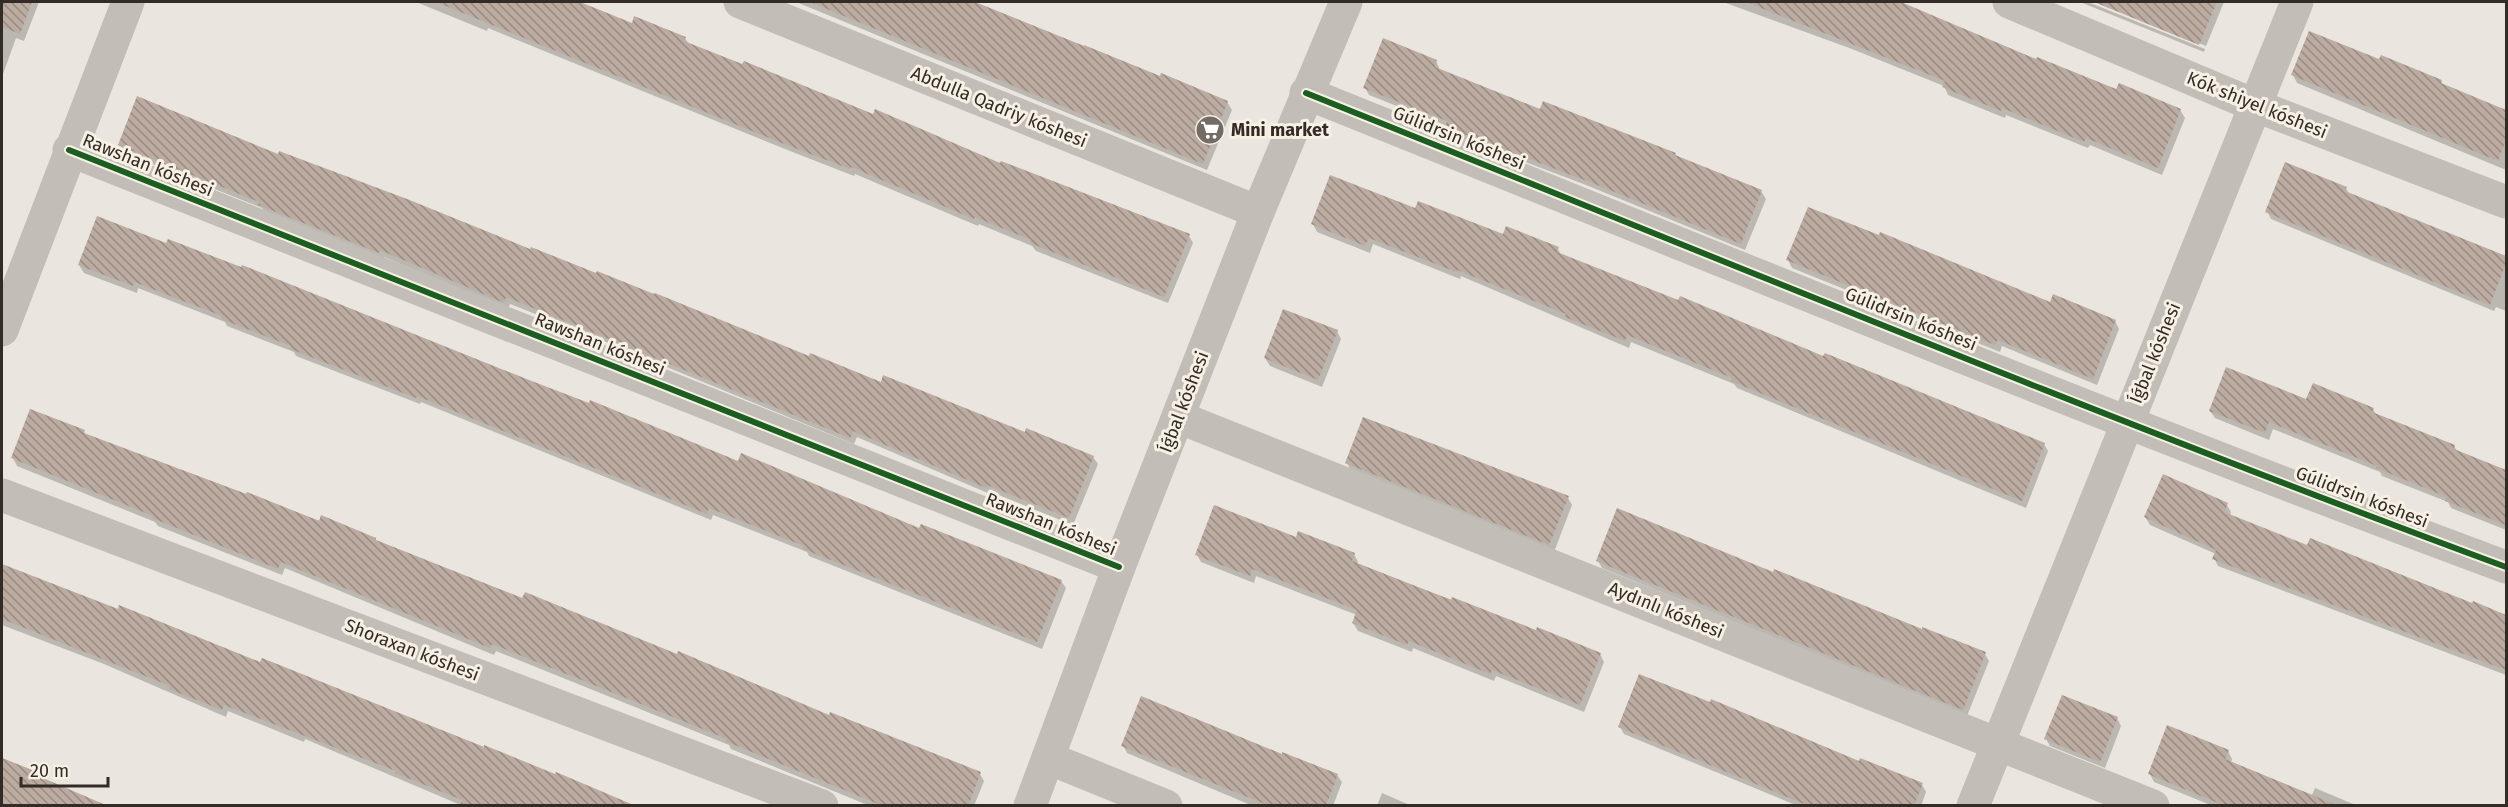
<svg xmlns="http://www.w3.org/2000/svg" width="2508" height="807" viewBox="0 0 2508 807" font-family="'Fira Sans',sans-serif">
  <defs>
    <pattern id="building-back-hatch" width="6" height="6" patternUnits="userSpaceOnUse" patternTransform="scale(1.5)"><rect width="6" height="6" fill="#bcaba0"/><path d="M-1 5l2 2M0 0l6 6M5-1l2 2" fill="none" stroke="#998b82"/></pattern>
  </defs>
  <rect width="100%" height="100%" fill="#eae5de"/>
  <g fill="#0003">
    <polygon points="2,2 39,2 24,41 16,38 2,77"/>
    <polygon points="416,2 578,2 633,25 685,38 689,44 1189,236 1193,243 1168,303 1036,251 1032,246 979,224 978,226 855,174 854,176 785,149 488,28 487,31"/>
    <polygon points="796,2 971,2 1084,48 1227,102 1232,110 1207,170"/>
    <polygon points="1723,2 1897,2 1944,21 1946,24 2117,91 2180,110 2185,118 2162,175 2090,145 2088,148 2006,115 2005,118 1948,95 1944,86 1852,49"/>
    <polygon points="2080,2 2088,2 2205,49 2204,52"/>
    <polygon points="2096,2 2224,2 2206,46"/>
    <polygon points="1436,61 1440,70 1541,110 1675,154 1677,157 1761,191 1766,199 1745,250 1586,185 1451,134 1447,126 1369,95 1365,88"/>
    <polygon points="2293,75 2441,81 2443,86 2506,112 2506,170 2297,83"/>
    <polygon points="119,145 279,156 810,358 1093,457 1098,464 1073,525 991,492 990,494 857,437 854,444 579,331 510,304 508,309 384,257 383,260 264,212 262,208 124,153"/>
    <polygon points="2346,188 2349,194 2506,257 2506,311 2496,307 2494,311 2271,219 2267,211"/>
    <polygon points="1416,210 1503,236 1558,249 1561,255 2044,444 2048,451 2026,508 1737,388 1734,384 1631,342 1629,348 1461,276 1460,279 1373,244 1370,253 1317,232 1313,224"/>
    <polygon points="1880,237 2051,304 2115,321 2119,329 2097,385 2002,346 2000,352 1792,268 1788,260"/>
    <polygon points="79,265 739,463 1061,581 1066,588 1042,649 809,556 807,552 713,515 711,520 421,402 420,404 296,356 294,352 227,326 225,322 138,288 137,293 84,273"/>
    <polygon points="1337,331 1341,339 1322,387 1270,366 1265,358"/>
    <polygon points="2307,401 2373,409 2376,415 2454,446 2458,453 2506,473 2506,530 2451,508 2448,502 2382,476 2380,472 2273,429 2269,440 2215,418 2210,411"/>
    <polygon points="84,432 86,435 377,542 980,774 984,781 974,806 870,806 731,749 729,745 496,651 494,655 285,568 282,575 158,526 155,522 17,466 13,458"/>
    <polygon points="1347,463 1568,498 1572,505 1554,552 1351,471"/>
    <polygon points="2227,505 2231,512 2230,516 2308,547 2473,605 2474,603 2506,616 2506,675 2218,566 2214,558 2216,554 2150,525 2145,517"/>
    <polygon points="1297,539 1354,554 1358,562 1357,565 1600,654 1604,662 1584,712 1496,676 1494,681 1413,648 1412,652 1358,631 1353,623 1357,615 1256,576 1254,583 1201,562 1197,555"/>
    <polygon points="1598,561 1774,574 1985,654 1989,661 1967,716 1602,568"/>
    <polygon points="2,566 261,664 263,660 634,806 463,806 305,739 304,742 228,711 226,717 104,664 2,625"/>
    <polygon points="2117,718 2121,726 2105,768 2050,746 2046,739"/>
    <polygon points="1620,727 1922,785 1926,792 1921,806 1798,806 1624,734"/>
    <polygon points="1123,745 1283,756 1337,775 1342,782 1333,806 1253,806 1127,753"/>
    <polygon points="2228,751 2232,759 2231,763 2312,795 2315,788 2358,806 2213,806 2154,782 2150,774"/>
    <polygon points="2,758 44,776 46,781 107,806 2,806"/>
    <polygon points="1382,793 1412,806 1377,806"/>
  </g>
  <g fill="url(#building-back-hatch)">
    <polygon points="2,2 32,2 20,34 2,27"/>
    <polygon points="436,2 580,2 632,23 634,16 686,37 684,41 742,64 744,61 873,114 875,109 1000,163 1001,161 1190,234 1164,297 1030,243 1031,240 975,217 974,219 851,167 850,169 779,142"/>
    <polygon points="810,2 975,2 1084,46 1084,45 1160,76 1161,73 1228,101 1203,164"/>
    <polygon points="1746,2 1901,2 2036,59 2037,57 2116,89 2119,83 2181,109 2158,168 2086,138 2084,142 2002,108 2001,111 1942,87 1945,81"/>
    <polygon points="2094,2 2217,2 2199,45"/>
    <polygon points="2309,31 2379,59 2381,55 2442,80 2441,83 2506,110 2506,140 2498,161 2291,75"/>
    <polygon points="1383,38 1437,60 1435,67 1540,109 1543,101 1676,153 1675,155 1762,190 1741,244 1600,186 1445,127 1447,121 1363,88"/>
    <polygon points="137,96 278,154 279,151 407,199 530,249 531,247 596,273 597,271 654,294 655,293 809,356 810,353 881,382 883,375 1025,432 1026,428 1094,456 1069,518 987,485 986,488 853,431 850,438 506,297 504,303 380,250 379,253 258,205 259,202 118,145"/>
    <polygon points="2285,162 2347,187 2345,191 2506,256 2506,263 2490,305 2265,212"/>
    <polygon points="1330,175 1415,208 1418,201 1503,234 1506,226 1559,247 1557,252 1678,300 1680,296 1823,356 1825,353 2045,443 2022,501 1731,381 1732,378 1627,335 1625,341 1565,317 1566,314 1457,270 1456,272 1369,238 1365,246 1311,224"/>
    <polygon points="1808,207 1879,235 1880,232 2050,302 2053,294 2116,320 2093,379 1998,340 1995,345 1786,260"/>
    <polygon points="97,216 166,243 168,239 241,267 242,265 529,380 589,403 590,400 738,461 741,453 919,528 921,524 1062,580 1037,642 803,549 804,546 709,508 707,514 417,396 416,398 290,349 291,346 221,319 222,316 134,282 133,286 78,265"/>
    <polygon points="1283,309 1338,330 1318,380 1264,358"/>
    <polygon points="2226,367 2306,399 2313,383 2374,408 2372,412 2455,445 2454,449 2506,470 2506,525 2445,501 2447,497 2376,468 2377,466 2269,422 2265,433 2209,411"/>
    <polygon points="30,409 85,430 84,433 246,494 247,492 319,521 321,515 376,538 376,540 522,598 525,592 677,654 678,651 829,715 830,712 981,772 968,806 883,806 725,741 727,739 636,702 492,644 490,648 281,562 278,569 152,518 153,516 11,458"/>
    <polygon points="1363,417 1569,496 1549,545 1345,463"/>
    <polygon points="2163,474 2228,503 2224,512 2307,545 2310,538 2472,603 2473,601 2506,615 2506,670 2212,559 2216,550 2144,517"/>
    <polygon points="1214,505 1296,537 1298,531 1355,553 1352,561 1451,600 1452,597 1536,630 1537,627 1601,653 1580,705 1492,670 1490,674 1409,641 1407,645 1352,623 1357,610 1252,569 1250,576 1195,555"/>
    <polygon points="1617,508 1773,572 1774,569 1922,629 1922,627 1986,652 1963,710 1596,561"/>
    <polygon points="2,564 118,609 119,605 260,662 262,658 484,747 484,745 555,774 556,772 636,806 460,806 462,800 395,773 396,771 224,705 222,710 169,689 170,686 2,619"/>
    <polygon points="1639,674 1710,702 1711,699 1859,761 1860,758 1923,783 1914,806 1809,806 1618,727"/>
    <polygon points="2062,695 2118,717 2100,762 2044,739"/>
    <polygon points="1141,696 1282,754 1282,752 1338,774 1326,806 1270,806 1121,746"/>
    <polygon points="2167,725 2229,750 2225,759 2339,806 2225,806 2148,774"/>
    <polygon points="2,758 45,775 43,778 108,806 2,806"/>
  </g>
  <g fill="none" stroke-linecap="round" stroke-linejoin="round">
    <g stroke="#c2bdb7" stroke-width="33">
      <polyline points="740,2 1258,212"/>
      <polyline points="2009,2 2254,105 2506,202"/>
      <path d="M1306,93C1705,253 2103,418 2506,567"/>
      <polyline points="69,150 1119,567"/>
      <polyline points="2,330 128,2"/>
      <polyline points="1178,417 2153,806"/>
      <polyline points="2,495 822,806"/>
      <polyline points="1048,758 1166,806"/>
      <polyline points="1030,806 1119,567 1258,212 1346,2"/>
      <polyline points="1973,806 2297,2"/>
    </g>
    <g stroke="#f7f0e4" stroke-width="10">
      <g id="cycleway">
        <path d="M1306,93C1705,253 2103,418 2506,567"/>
        <polyline points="69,150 1119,567"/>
      </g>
    </g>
    <use href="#cycleway" stroke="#1b5e20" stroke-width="6"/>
  </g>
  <defs>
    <g id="supermarket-disc" transform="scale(1.5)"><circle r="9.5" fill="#736c66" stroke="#f7f0e4"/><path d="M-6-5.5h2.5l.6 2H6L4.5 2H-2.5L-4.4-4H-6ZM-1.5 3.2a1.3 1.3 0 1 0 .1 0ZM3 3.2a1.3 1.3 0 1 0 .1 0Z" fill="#fff"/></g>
  </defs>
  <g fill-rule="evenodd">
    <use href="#supermarket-disc" x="1210" y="130"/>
  </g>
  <g text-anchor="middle" stroke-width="6" stroke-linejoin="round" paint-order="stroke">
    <g font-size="18" fill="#332b26" stroke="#f7f0e4">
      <text transform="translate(2257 105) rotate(22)" y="6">Kók shiyel kóshesi</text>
      <text transform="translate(999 107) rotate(22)" y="6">Abdulla Qadriy kóshesi</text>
      <text transform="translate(1459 138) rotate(22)" y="6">Gúlidrsin kóshesi</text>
      <text transform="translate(148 165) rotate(22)" y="6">Rawshan kóshesi</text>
      <text transform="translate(1911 319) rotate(22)" y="6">Gúlidrsin kóshesi</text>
      <text transform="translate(600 344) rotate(22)" y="6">Rawshan kóshesi</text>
      <text transform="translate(2155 353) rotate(-68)" y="6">Íǵbal kóshesi</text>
      <text transform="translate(1184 402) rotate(-69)" y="6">Íǵbal kóshesi</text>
      <text transform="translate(2362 497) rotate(21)" y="6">Gúlidrsin kóshesi</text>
      <text transform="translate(1051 524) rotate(22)" y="6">Rawshan kóshesi</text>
      <text transform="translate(1666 610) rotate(22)" y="6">Aydınlı kóshesi</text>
      <text transform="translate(412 650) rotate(21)" y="6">Shoraxan kóshesi</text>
    </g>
    <g font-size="18" font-weight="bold" fill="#332b26" stroke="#f7f0e4" text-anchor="start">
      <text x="1231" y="136">Mini market</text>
    </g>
  </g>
  <rect width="2508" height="807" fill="none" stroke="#332b26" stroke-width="6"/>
  <path d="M21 777v9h87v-9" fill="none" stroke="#332b26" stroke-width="3"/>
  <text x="30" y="777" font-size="18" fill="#332b26" stroke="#f7f0e4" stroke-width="4.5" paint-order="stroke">20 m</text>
</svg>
